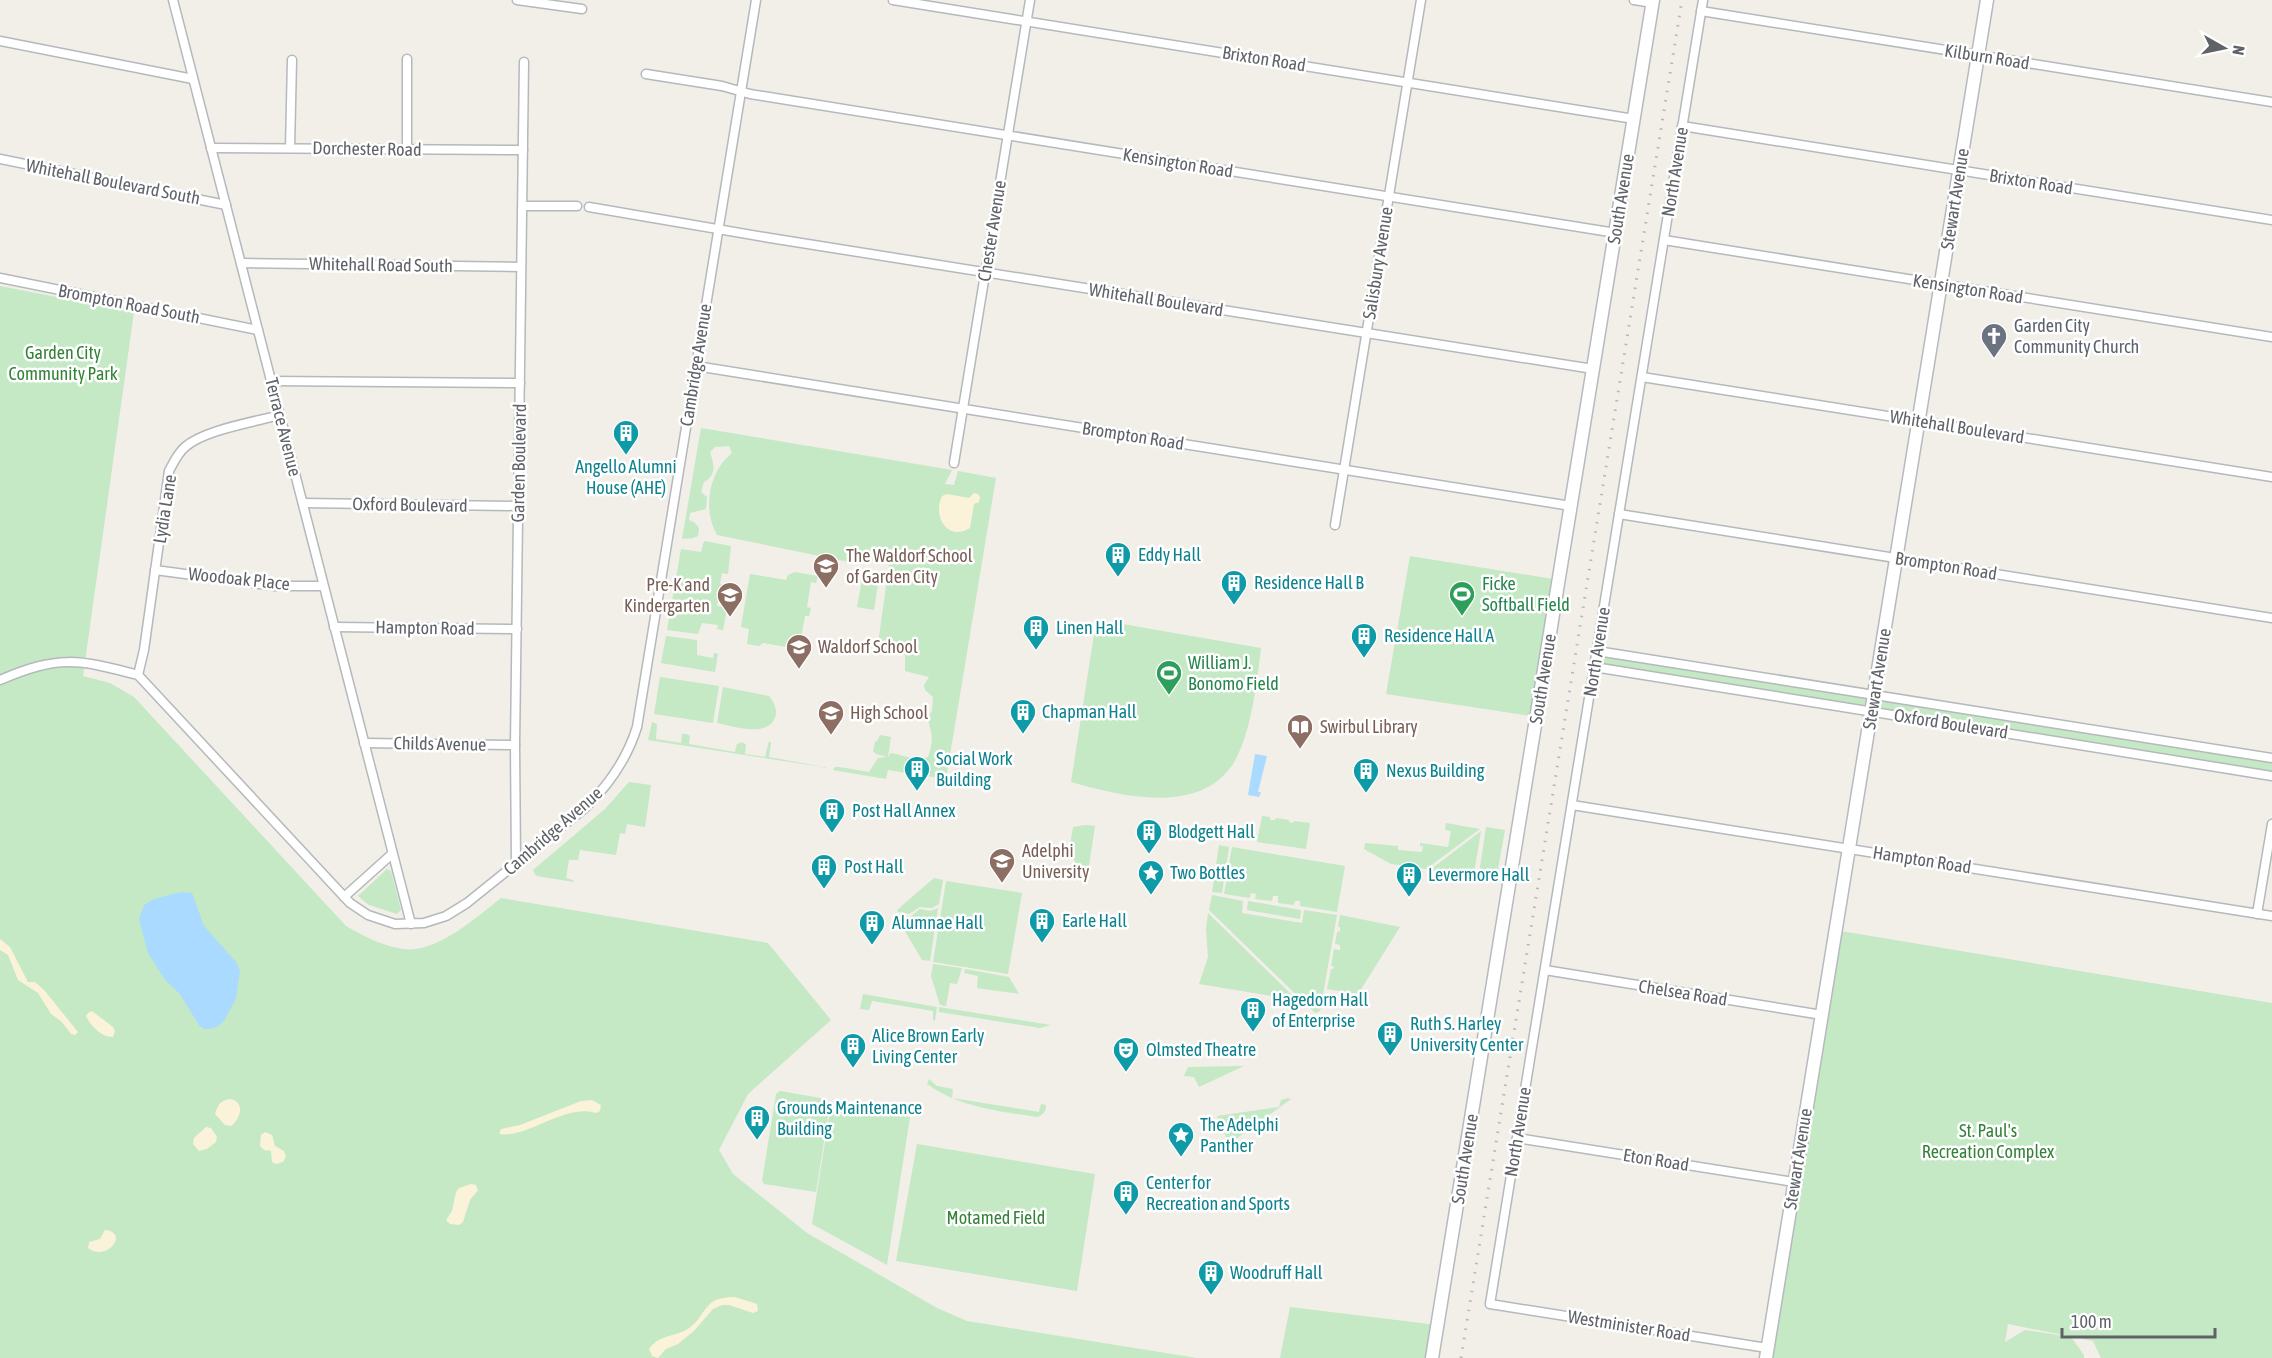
<svg xmlns="http://www.w3.org/2000/svg" width="2272" height="1358" viewBox="0 0 2272 1358" font-family="'Asap Condensed',sans-serif">
  <rect width="100%" height="100%" fill="#f1efe8"/>
  <g fill="#c5e8c5">
    <path d="M0,286L134,312L83,676L110,683L134,697L346,926C364,936 382,946 403,949C436,954 477,917 501,898L768,943L831,1020L748,1094L719,1150L733,1174L807,1233L937,1308L967,1321L1197,1358H0Z"/>
    <path d="M701,428L952,470L945,484L954,485L958,471L996,478L946,779L888,770L886,779L833,770L835,767H839L869,772L878,758L887,757L876,754L873,751L875,742L877,741L880,735L891,737L888,757L891,753C905,755 915,762 928,757C931,749 933,740 931,731C929,723 926,719 932,711L933,697L925,690L924,685L929,677L905,671V655L884,649L878,644L889,565C878,558 870,560 859,564L717,535C702,509 709,471 732,453L729,446L715,447L710,452C714,464 717,475 704,482L701,492L707,497L706,509L690,513L689,520L694,522L699,528L698,536L693,538L682,539Z"/>
    <polygon points="704,541 731,546 728,574 722,573 720,584 731,586 729,597 719,595 717,606 727,608 723,630 717,629 718,625 702,623 698,634 667,630 681,549 701,552"/>
    <polygon points="1410,556 1553,579 1531,716 1386,694"/>
    <polygon points="795,572 818,576 816,583 811,582 807,607 811,608 809,616 805,616 799,649 763,643 759,646 747,644 749,629 741,627 750,574 786,580 788,575"/>
    <polygon points="863,575 879,578 874,610 857,607"/>
    <path d="M1105,621L1261,648C1257,682 1251,735 1233,764C1199,816 1120,796 1071,782L1095,628Z"/>
    <polygon points="666,636 697,640 697,655 713,658 714,653 718,654 715,672 661,663"/>
    <polygon points="1598,653 2272,760 2272,774 1596,666"/>
    <polygon points="660,677 719,686 713,723 654,714"/>
    <path d="M723,687L769,696C774,702 778,710 775,718C766,738 733,726 717,723Z"/>
    <polygon points="652,722 657,724 656,739 681,743 682,734 687,734 690,736 689,744 735,752 737,744 742,742 746,745 745,754 765,757 769,741 771,743 769,757 829,768 648,740"/>
    <polygon points="629,782 651,785 645,827 627,824 625,834 620,833 616,855 580,850 578,860 569,860 566,878 573,880 574,882 536,876 533,870 605,809"/>
    <polygon points="1262,816 1270,817 1270,820 1275,820 1276,818 1289,820 1289,822 1293,823 1294,821 1310,823 1306,849 1257,842"/>
    <polygon points="1446,823 1480,829 1426,869 1391,864 1364,849 1365,843 1398,846 1398,850 1422,852 1423,846 1420,846 1420,843 1448,847 1451,831 1445,830"/>
    <polygon points="1086,825 1095,826 1088,872 1080,871 1066,845 1070,845 1073,827"/>
    <polygon points="1486,827 1505,830 1496,880 1481,878 1479,874"/>
    <polygon points="1481,831 1474,873 1471,872 1470,876 1430,870"/>
    <polygon points="1219,845 1229,847 1222,893 1212,892"/>
    <polygon points="1232,847 1345,866 1337,912 1300,906 1300,901 1295,901 1294,905 1278,903 1278,896 1273,896 1272,901 1255,899 1256,894 1251,893 1250,898 1224,894 1228,872 1232,869 1229,864"/>
    <polygon points="387,869 391,871 401,910 397,914 369,905 358,896"/>
    <polygon points="934,878 943,880 939,904 932,908 920,907 909,914 898,912 897,910"/>
    <polygon points="946,881 1022,893 1008,974 933,962"/>
    <polygon points="1212,895 1243,901 1242,913 1302,923 1304,910 1337,915 1320,1011 1315,1013 1209,910"/>
    <polygon points="1248,901 1301,910 1300,919 1247,910"/>
    <polygon points="938,908 930,961 922,960 896,916 898,914 910,917 920,909 930,911"/>
    <polygon points="1208,913 1296,999 1296,1000 1199,984 1208,957 1206,929"/>
    <polygon points="1340,915 1400,927 1358,994 1327,989 1331,969 1333,969 1334,966 1331,966 1334,949 1340,950 1340,945 1335,944 1337,932 1340,931 1340,927 1338,927"/>
    <polygon points="1835,930 2272,1003 2272,1358 2101,1358 2093,1341 2008,1324 2005,1342 2025,1330 2071,1337 2084,1355 2084,1358 1766,1358"/>
    <polygon points="933,964 962,968 957,984 950,983 946,1006 940,1005 931,976"/>
    <polygon points="965,969 1009,977 1019,994 977,988 978,976 964,973"/>
    <polygon points="863,994 937,1007 935,1021 933,1020 933,1011 872,1001 869,1010 860,1009"/>
    <polygon points="939,1007 1051,1025 1040,1028 939,1012"/>
    <polygon points="1244,1066 1199,1087 1194,1077 1184,1076 1188,1067"/>
    <path d="M929,1079L937,1086L953,1089L952,1098L1039,1112L1041,1104L1046,1105C1046,1111 1043,1115 1037,1117C998,1111 959,1107 927,1084Z"/>
    <polygon points="780,1091 826,1099 830,1104 816,1192 764,1184 762,1181 776,1094"/>
    <polygon points="1288,1098 1291,1099 1229,1144 1217,1116 1279,1107 1281,1100"/>
    <polygon points="831,1104 910,1117 887,1265 812,1224"/>
    <polygon points="917,1144 1095,1174 1077,1291 896,1261"/>
    <polygon points="1290,1307 1437,1325 1432,1358 1280,1358"/>
  </g>
  <g fill="#fbf3d9">
    <path d="M974,493L978,494L980,497L979,502L974,504L970,528C948,542 932,516 942,496L947,494L969,498Z"/>
    <polygon points="0,939 10,947 28,982 35,982 45,991 78,1032 75,1035 71,1034 62,1022 51,1014 38,993 18,980 8,955 0,950"/>
    <path d="M92,1011L113,1027L115,1031L113,1037C101,1037 91,1026 86,1016L88,1013Z"/>
    <path d="M231,1099C245,1103 241,1118 231,1126L225,1125L215,1114C218,1105 220,1100 231,1099Z"/>
    <path d="M592,1100L601,1105L600,1111L596,1113C565,1103 527,1139 499,1134L501,1129L520,1125L581,1101Z"/>
    <polygon points="206,1127 211,1128 217,1137 216,1142 207,1149 199,1151 193,1144 194,1138"/>
    <polygon points="265,1132 272,1135 275,1146 284,1151 286,1156 283,1162 276,1164 272,1162 271,1151 264,1150 260,1146 261,1135"/>
    <polygon points="471,1184 476,1185 478,1190 470,1200 463,1222 459,1225 450,1224 446,1220 452,1211 456,1192 459,1188"/>
    <path d="M105,1230C130,1232 107,1263 88,1248L89,1242L100,1239Z"/>
    <path d="M735,1297L757,1304L758,1311L753,1313L729,1305H722L713,1309L694,1331L678,1344L666,1349L658,1358L652,1356L649,1349C659,1335 672,1337 686,1330C700,1322 702,1310 712,1302C718,1298 728,1297 735,1297Z"/>
  </g>
  <g fill="#aadaff">
    <polygon points="1255,754 1267,756 1258,792 1261,792 1259,797 1248,795"/>
    <polygon points="181,892 192,893 204,926 236,962 240,971 236,999 224,1021 217,1027 210,1029 204,1029 199,1025 179,993 165,980 148,953 139,919 144,905 154,899"/>
  </g>
  <g fill="none" stroke-linecap="round" stroke-linejoin="round">
    <g stroke="#b5b8bc" stroke-width="11">
      <g id="street">
        <polyline points="173,0 411,924"/>
        <polyline points="517,0 582,9"/>
        <polyline points="893,0 1634,119"/>
        <polyline points="1634,0 1653,3"/>
        <polyline points="1703,0 1490,1304 1767,1348"/>
        <polyline points="1701,11 2272,102"/>
        <polyline points="0,41 193,79"/>
        <polyline points="646,74 722,86 750,94 1616,233"/>
        <polyline points="1682,126 2272,220"/>
        <polyline points="211,148 523,150"/>
        <polyline points="290,148 292,60"/>
        <polyline points="407,149 407,59"/>
        <polyline points="0,159 226,205"/>
        <polyline points="523,206 577,206"/>
        <polyline points="589,207 770,238 1593,369"/>
        <polyline points="1664,240 2272,337"/>
        <polyline points="241,263 521,267"/>
        <polyline points="0,278 258,330"/>
        <polyline points="696,366 1571,506"/>
        <polyline points="1642,377 2272,477"/>
        <polyline points="271,381 520,383"/>
        <polyline points="954,463 1030,0"/>
        <polyline points="303,503 518,506"/>
        <polyline points="1619,514 2272,618"/>
        <polyline points="1335,525 1421,0"/>
        <polyline points="155,570 275,586 323,586"/>
        <polyline points="334,627 517,629"/>
        <polyline points="1597,651 2272,758"/>
        <polyline points="1594,667 2272,776"/>
        <path d="M138,675L144,650L169,471C174,462 177,454 185,447C204,430 254,422 280,415"/>
        <path d="M0,680C59,655 77,659 138,675L350,903L368,915L395,924L424,923L446,916L467,903L585,808C610,784 627,759 637,727L756,0"/>
        <polyline points="364,743 515,745"/>
        <polyline points="1572,805 2272,916"/>
        <polyline points="516,864 515,745 524,62"/>
        <polyline points="344,897 392,854"/>
        <polyline points="2257,914 2272,824"/>
        <polyline points="1545,970 1822,1015"/>
        <polyline points="1517,1138 1794,1182"/>
      </g>
    </g>
    <g stroke="#b6babf" stroke-width="15">
      <g id="secondary">
        <polyline points="1432,1358 1653,0"/>
        <polyline points="1766,1358 1987,0"/>
      </g>
    </g>
    <use href="#street" stroke="#fff" stroke-width="8"/>
    <use href="#secondary" stroke="#fff" stroke-width="12"/>
    <polyline stroke="#b6b7b8" stroke-width="3" stroke-dasharray="1.5 8" stroke-linecap="butt" points="1461,1358 1682,0"/>
  </g>
  <defs>
    <g id="church-pin" transform="scale(1.35)"><path d="M0 17L-7.5 6A9.5 9.5 0 1 1 7.5 6Z" fill="#6b7280" stroke="#fff"/><path d="M-1.2-6h2.4v3.5h3.3v2.4h-3.3V6h-2.4V-.1h-3.3v-2.4h3.3Z" fill="#fff"/></g>
    <g id="building-pin" transform="scale(1.35)"><path d="M0 17L-7.5 6A9.5 9.5 0 1 1 7.5 6Z" fill="#0f9aa8" stroke="#fff"/><path d="M-4-6H4V6H1V3H-1V6H-4ZM-2.5-4.3h1.7v1.8h-1.7ZM.8-4.3h1.7v1.8H.8ZM-2.5-1h1.7V.8h-1.7ZM.8-1h1.7V.8H.8Z" fill="#fff"/></g>
    <g id="school-pin" transform="scale(1.35)"><path d="M0 17L-7.5 6A9.5 9.5 0 1 1 7.5 6Z" fill="#8d6e63" stroke="#fff"/><path d="M0-5L7-2L0 1L-7-2ZM-4 1L0 2.5L4 1V4Q0 6-4 4Z" fill="#fff"/></g>
    <g id="stadium-pin" transform="scale(1.35)"><path d="M0 17L-7.5 6A9.5 9.5 0 1 1 7.5 6Z" fill="#2e9e5b" stroke="#fff"/><path d="M0-5a6.5 5 0 1 0 0 10a6.5 5 0 1 0 0-10ZM-3.5-1.8h7v3.6h-7Z" fill="#fff"/></g>
    <g id="library-pin" transform="scale(1.35)"><path d="M0 17L-7.5 6A9.5 9.5 0 1 1 7.5 6Z" fill="#8d6e63" stroke="#fff"/><path d="M-6-4Q-3-5.5-.7-3.5V5Q-3 3-6 4ZM6-4Q3-5.5 .7-3.5V5Q3 3 6 4Z" fill="#fff"/></g>
    <g id="university-pin" transform="scale(1.35)"><path d="M0 17L-7.5 6A9.5 9.5 0 1 1 7.5 6Z" fill="#8d6e63" stroke="#fff"/><path d="M0-5L7-2L0 1L-7-2ZM-4 1L0 2.5L4 1V4Q0 6-4 4Z" fill="#fff"/></g>
    <g id="sight-pin" transform="scale(1.35)"><path d="M0 17L-7.5 6A9.5 9.5 0 1 1 7.5 6Z" fill="#0f9aa8" stroke="#fff"/><path d="M0-6L1.8-2.2L6-1.7L2.9 1.2L3.7 5.4L0 3.3L-3.7 5.4L-2.9 1.2L-6-1.7L-1.8-2.2Z" fill="#fff"/></g>
    <g id="theatre-pin" transform="scale(1.35)"><path d="M0 17L-7.5 6A9.5 9.5 0 1 1 7.5 6Z" fill="#0f9aa8" stroke="#fff"/><path d="M-5-5.5Q0-4 5-5.5V0Q5 5 0 6Q-5 5-5 0ZM-3.3-2.5H-1v1.5H-3.3ZM1-2.5H3.3v1.5H1ZM-2.8 1Q0 5.5 2.8 1Z" fill="#fff"/></g>
  </defs>
  <g fill-rule="evenodd">
    <use href="#church-pin" x="1994" y="336"/>
    <use href="#building-pin" x="626" y="433"/>
    <use href="#building-pin" x="1118" y="555"/>
    <use href="#school-pin" x="826" y="566"/>
    <use href="#building-pin" x="1234" y="583"/>
    <use href="#stadium-pin" x="1462" y="594"/>
    <use href="#school-pin" x="730" y="595"/>
    <use href="#building-pin" x="1036" y="628"/>
    <use href="#building-pin" x="1364" y="636"/>
    <use href="#school-pin" x="799" y="647"/>
    <use href="#stadium-pin" x="1169" y="673"/>
    <use href="#building-pin" x="1023" y="712"/>
    <use href="#school-pin" x="831" y="713"/>
    <use href="#library-pin" x="1300" y="727"/>
    <use href="#building-pin" x="917" y="769"/>
    <use href="#building-pin" x="1366" y="771"/>
    <use href="#building-pin" x="832" y="811"/>
    <use href="#building-pin" x="1149" y="832"/>
    <use href="#university-pin" x="1002" y="861"/>
    <use href="#building-pin" x="824" y="867"/>
    <use href="#sight-pin" x="1151" y="873"/>
    <use href="#building-pin" x="1409" y="875"/>
    <use href="#building-pin" x="1042" y="921"/>
    <use href="#building-pin" x="872" y="923"/>
    <use href="#building-pin" x="1253" y="1010"/>
    <use href="#building-pin" x="1390" y="1034"/>
    <use href="#building-pin" x="853" y="1046"/>
    <use href="#theatre-pin" x="1126" y="1050"/>
    <use href="#building-pin" x="757" y="1118"/>
    <use href="#sight-pin" x="1181" y="1135"/>
    <use href="#building-pin" x="1126" y="1193"/>
    <use href="#building-pin" x="1211" y="1273"/>
  </g>
  <g text-anchor="middle" stroke-width="5" stroke-linejoin="round" paint-order="stroke">
    <g font-size="18" fill="#5f6368" stroke="#fff">
      <text transform="translate(1987 57) rotate(9)" y="6">Kilburn Road</text>
      <text transform="translate(1264 59) rotate(9)" y="6">Brixton Road</text>
      <text transform="translate(367 149) rotate(1)" y="6">Dorchester Road</text>
      <text transform="translate(1178 163) rotate(9)" y="6">Kensington Road</text>
      <text transform="translate(1675 172) rotate(-81)" y="6">North Avenue</text>
      <text transform="translate(113 182) rotate(11)" y="6">Whitehall Boulevard South</text>
      <text transform="translate(2031 182) rotate(9)" y="6">Brixton Road</text>
      <text transform="translate(1621 199) rotate(-81)" y="6">South Avenue</text>
      <text transform="translate(1955 199) rotate(-81)" y="6">Stewart Avenue</text>
      <text transform="translate(992 231) rotate(-81)" y="6">Chester Avenue</text>
      <text transform="translate(1378 263) rotate(-81)" y="6">Salisbury Avenue</text>
      <text transform="translate(381 265) rotate(1)" y="6">Whitehall Road South</text>
      <text transform="translate(1968 289) rotate(9)" y="6">Kensington Road</text>
      <text transform="translate(1156 300) rotate(9)" y="6">Whitehall Boulevard</text>
      <text transform="translate(129 304) rotate(11)" y="6">Brompton Road South</text>
      <text transform="translate(696 365) rotate(-81)" y="6">Cambridge Avenue</text>
      <text transform="translate(283 427) rotate(76)" y="6">Terrace Avenue</text>
      <text transform="translate(1957 427) rotate(9)" y="6">Whitehall Boulevard</text>
      <text transform="translate(1133 436) rotate(9)" y="6">Brompton Road</text>
      <text transform="translate(519 463) rotate(-89)" y="6">Garden Boulevard</text>
      <text transform="translate(410 505) rotate(1)" y="6">Oxford Boulevard</text>
      <text transform="translate(165 509) rotate(-81)" y="6">Lydia Lane</text>
      <text transform="translate(1946 566) rotate(9)" y="6">Brompton Road</text>
      <text transform="translate(239 579) rotate(6)" y="6">Woodoak Place</text>
      <text transform="translate(425 628) rotate(1)" y="6">Hampton Road</text>
      <text transform="translate(1597 652) rotate(-81)" y="6">North Avenue</text>
      <text transform="translate(1543 679) rotate(-81)" y="6">South Avenue</text>
      <text transform="translate(1877 679) rotate(-81)" y="6">Stewart Avenue</text>
      <text transform="translate(1951 724) rotate(9)" y="6">Oxford Boulevard</text>
      <text transform="translate(440 744) rotate(1)" y="6">Childs Avenue</text>
      <text transform="translate(553 831) rotate(-41)" y="6">Cambridge Avenue</text>
      <text transform="translate(1922 860) rotate(9)" y="6">Hampton Road</text>
      <text transform="translate(1683 993) rotate(9)" y="6">Chelsea Road</text>
      <text transform="translate(1518 1132) rotate(-81)" y="6">North Avenue</text>
      <text transform="translate(1465 1159) rotate(-81)" y="6">South Avenue</text>
      <text transform="translate(1798 1159) rotate(-81)" y="6">Stewart Avenue</text>
      <text transform="translate(1656 1160) rotate(9)" y="6">Eton Road</text>
      <text transform="translate(1629 1326) rotate(9)" y="6">Westminister Road</text>
    </g>
    <g font-size="18" fill="#5b616d" stroke="#fff" text-anchor="start">
      <text x="2014" y="332">Garden City<tspan x="2014" dy="21">Community Church</tspan></text>
    </g>
    <g font-size="18" fill="#348238" stroke="#fff">
      <text x="63" y="359">Garden City<tspan x="63" dy="21">Community Park</tspan></text>
      <text x="1988" y="1137">St. Paul's<tspan x="1988" dy="21">Recreation Complex</tspan></text>
      <text x="996" y="1224">Motamed Field</text>
    </g>
    <g font-size="18" fill="#0d838f" stroke="#fff" text-anchor="start">
      <text x="626" y="473" text-anchor="middle">Angello Alumni<tspan x="626" dy="21">House (AHE)</tspan></text>
      <text x="1138" y="561">Eddy Hall</text>
      <text x="1254" y="589">Residence Hall B</text>
      <text x="1056" y="634">Linen Hall</text>
      <text x="1384" y="642">Residence Hall A</text>
      <text x="1042" y="718">Chapman Hall</text>
      <text x="936" y="765">Social Work<tspan x="936" dy="21">Building</tspan></text>
      <text x="1386" y="777">Nexus Building</text>
      <text x="852" y="817">Post Hall Annex</text>
      <text x="1168" y="838">Blodgett Hall</text>
      <text x="844" y="873">Post Hall</text>
      <text x="1170" y="879">Two Bottles</text>
      <text x="1428" y="881">Levermore Hall</text>
      <text x="1062" y="927">Earle Hall</text>
      <text x="892" y="929">Alumnae Hall</text>
      <text x="1272" y="1006">Hagedorn Hall<tspan x="1272" dy="21">of Enterprise</tspan></text>
      <text x="1410" y="1030">Ruth S. Harley<tspan x="1410" dy="21">University Center</tspan></text>
      <text x="872" y="1042">Alice Brown Early<tspan x="872" dy="21">Living Center</tspan></text>
      <text x="1146" y="1056">Olmsted Theatre</text>
      <text x="777" y="1114">Grounds Maintenance<tspan x="777" dy="21">Building</tspan></text>
      <text x="1200" y="1131">The Adelphi<tspan x="1200" dy="21">Panther</tspan></text>
      <text x="1146" y="1189">Center for<tspan x="1146" dy="21">Recreation and Sports</tspan></text>
      <text x="1230" y="1279">Woodruff Hall</text>
    </g>
    <g font-size="18" fill="#785e54" stroke="#fff" text-anchor="start">
      <text x="846" y="562">The Waldorf School<tspan x="846" dy="21">of Garden City</tspan></text>
      <text x="710" y="591" text-anchor="end">Pre-K and<tspan x="710" dy="21">Kindergarten</tspan></text>
      <text x="818" y="653">Waldorf School</text>
      <text x="850" y="719">High School</text>
      <text x="1320" y="733">Swirbul Library</text>
      <text x="1022" y="857">Adelphi<tspan x="1022" dy="21">University</tspan></text>
    </g>
    <g font-size="18" fill="#27864d" stroke="#fff" text-anchor="start">
      <text x="1482" y="590">Ficke<tspan x="1482" dy="21">Softball Field</tspan></text>
      <text x="1188" y="669">William J.<tspan x="1188" dy="21">Bonomo Field</tspan></text>
    </g>
  </g>
  <g transform="translate(2224 48) rotate(99)" stroke="#ffffff" stroke-width="4.5" paint-order="stroke">
  <path d="M0-4.5L10 22L0 15L-10 22Z" fill="#5f6368"/>
  <text y="-9" font-size="16" font-weight="bold" text-anchor="middle" fill="#5f6368">N</text>
  </g>
  <path d="M2062 1328v9h153v-9" fill="none" stroke="#5f6368" stroke-width="3"/>
  <text x="2071" y="1328" font-size="18" fill="#5f6368" stroke="#ffffff" stroke-width="4.5" paint-order="stroke">100 m</text>
</svg>
